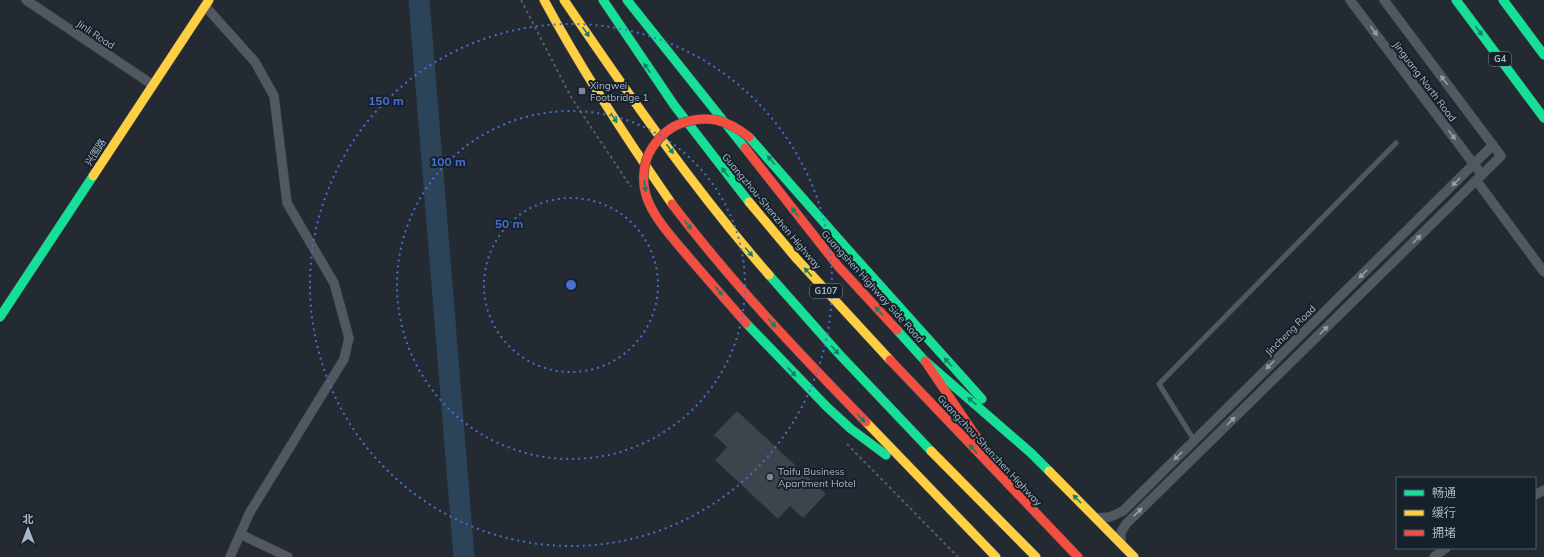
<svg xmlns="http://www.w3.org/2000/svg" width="1544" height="557" viewBox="0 0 1544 557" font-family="Mulish,'Noto Sans SC',sans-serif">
  <rect width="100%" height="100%" fill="#232a31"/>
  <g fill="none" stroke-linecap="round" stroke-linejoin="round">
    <polyline stroke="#2b445a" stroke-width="21" points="419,0 464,557"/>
  </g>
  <polygon fill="#3e444b" points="737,411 826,494 803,518 790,506 778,519 715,460 727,447 714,435"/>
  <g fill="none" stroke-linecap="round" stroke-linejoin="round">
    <g stroke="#40464c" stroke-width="5.5">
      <polyline id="lane" points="1194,440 1159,384 1396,143"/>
    </g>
    <g stroke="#40464c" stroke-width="10">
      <g id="street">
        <polyline points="26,0 153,85"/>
        <polyline points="1350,0 1482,175"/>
        <polyline points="205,6 255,62 274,96 287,203 334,283 349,338 344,359 250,512 230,557"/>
        <polyline points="1476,180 1544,272"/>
        <polyline points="1535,495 1544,490"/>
        <polyline points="1096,518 1110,517 1123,511 1493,145"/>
        <polyline points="240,534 288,557"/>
        <polyline points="1121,544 1121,532 1126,524 1501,156 1384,0"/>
        <polyline points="1434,557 1446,548"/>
      </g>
    </g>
    <g stroke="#40464c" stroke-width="10">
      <g id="fast">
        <polyline points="603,0 674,105 749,202"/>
        <polyline points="627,0 745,148"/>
        <polyline points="1456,0 1544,118"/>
        <polyline points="1503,0 1544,55"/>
        <polyline points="842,243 982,399"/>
        <polyline points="769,275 839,354 931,451"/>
        <polyline points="0,317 93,176"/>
        <polyline points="746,323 827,407 851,429 886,455"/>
        <polyline points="897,330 925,361 1031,453 1049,471"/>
      </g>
    </g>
    <g stroke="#40464c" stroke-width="10">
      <g id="slow">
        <path d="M544,0C582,71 626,138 672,204"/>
        <path d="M564,0C628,94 694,189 769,275"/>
        <polyline points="93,176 209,0"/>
        <polyline points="749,202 796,258 890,360"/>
        <polyline points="866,422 996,557"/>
        <polyline points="931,451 1036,557"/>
        <polyline points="1049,471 1134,557"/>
      </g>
    </g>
    <g stroke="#40464c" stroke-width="10">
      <g id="jam">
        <polyline points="745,148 838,266 897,330"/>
        <path d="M672,204C731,282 798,352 866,422"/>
        <polyline points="890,360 1078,557"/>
        <polyline points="925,361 982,445"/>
      </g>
    </g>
    <g stroke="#555d63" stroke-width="2" stroke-dasharray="3 3" stroke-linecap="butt">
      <polyline points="521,0 571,97 631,187"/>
      <polyline points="847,444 958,557"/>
    </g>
    <use href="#lane" stroke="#515860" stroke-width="4.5"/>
    <use href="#street" stroke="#515860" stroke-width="9"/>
    <use href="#fast" stroke="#16e098" stroke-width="9"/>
    <use href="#slow" stroke="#ffcf43" stroke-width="9"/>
    <use href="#jam" stroke="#f24e42" stroke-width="9"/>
    <g stroke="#40474e" stroke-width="10" stroke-linecap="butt">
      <polyline id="fast-bridge" points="749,137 842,243"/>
    </g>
    <g stroke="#40474e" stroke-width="10" stroke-linecap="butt">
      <path id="jam-bridge" d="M746,323C724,298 702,273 680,247C669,234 656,219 649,203C641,186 642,163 652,148C660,136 669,127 682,123C709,114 727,120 749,137"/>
    </g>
    <use href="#fast-bridge" stroke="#16e098" stroke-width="9"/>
    <use href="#jam-bridge" stroke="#f24e42" stroke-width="9"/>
  </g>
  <defs><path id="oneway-solid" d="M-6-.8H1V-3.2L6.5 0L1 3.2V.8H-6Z"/></defs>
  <g fill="#939fac">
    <use href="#oneway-solid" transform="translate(1374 31) rotate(53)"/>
    <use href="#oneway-solid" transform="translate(1444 80) rotate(-127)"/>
    <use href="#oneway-solid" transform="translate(1452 135) rotate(53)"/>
    <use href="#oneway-solid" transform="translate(1456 182) rotate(135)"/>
    <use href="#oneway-solid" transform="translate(1417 239) rotate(-45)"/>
    <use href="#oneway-solid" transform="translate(1363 274) rotate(135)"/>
    <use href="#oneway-solid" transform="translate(1324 330) rotate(-45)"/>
    <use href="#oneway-solid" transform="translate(1270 365) rotate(135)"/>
    <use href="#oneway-solid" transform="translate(1231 421) rotate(-45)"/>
    <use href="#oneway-solid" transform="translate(1178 456) rotate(135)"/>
    <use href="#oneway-solid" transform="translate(1138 512) rotate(-44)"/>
  </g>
  <g fill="#168062">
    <use href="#oneway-solid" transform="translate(1479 31) rotate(53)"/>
    <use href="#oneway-solid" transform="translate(586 32) rotate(55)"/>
    <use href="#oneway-solid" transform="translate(647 68) rotate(-124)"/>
    <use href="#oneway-solid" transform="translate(614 118) rotate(59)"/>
    <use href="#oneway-solid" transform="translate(670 149) rotate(53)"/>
    <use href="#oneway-solid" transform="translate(771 160) rotate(-131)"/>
    <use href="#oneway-solid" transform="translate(725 172) rotate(-129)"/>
    <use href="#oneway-solid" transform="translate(645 186) rotate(82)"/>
    <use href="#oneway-solid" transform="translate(795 212) rotate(-129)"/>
    <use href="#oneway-solid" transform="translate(688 225) rotate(52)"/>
    <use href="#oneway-solid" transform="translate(749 252) rotate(50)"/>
    <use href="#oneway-solid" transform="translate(808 272) rotate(-132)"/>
    <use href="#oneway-solid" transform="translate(719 291) rotate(49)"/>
    <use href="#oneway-solid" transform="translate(879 311) rotate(-133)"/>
    <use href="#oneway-solid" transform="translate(772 323) rotate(48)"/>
    <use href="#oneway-solid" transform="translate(835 350) rotate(48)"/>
    <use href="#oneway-solid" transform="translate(948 362) rotate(-132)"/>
    <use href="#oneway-solid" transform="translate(792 372) rotate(47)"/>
    <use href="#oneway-solid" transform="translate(972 401) rotate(-139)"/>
    <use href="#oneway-solid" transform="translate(861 418) rotate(46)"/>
    <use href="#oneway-solid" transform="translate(973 449) rotate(-133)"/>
    <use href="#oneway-solid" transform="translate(1077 499) rotate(-134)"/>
  </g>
  <g fill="none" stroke="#476ed2" stroke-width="2" stroke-dasharray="2 4">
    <circle cx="571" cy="285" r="87"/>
    <circle cx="571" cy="285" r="174"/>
    <circle cx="571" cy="285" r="261"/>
  </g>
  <g fill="#7a8691" stroke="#16212b" stroke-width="1.5">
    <rect x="578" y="87" width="8" height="8" rx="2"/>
    <circle cx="770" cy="477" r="4"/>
  </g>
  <g text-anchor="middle" stroke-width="4" stroke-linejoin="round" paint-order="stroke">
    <g fill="#16212b" stroke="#7d8a97" stroke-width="1">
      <rect x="1489" y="52" width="22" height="14" rx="3"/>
      <rect x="810" y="284" width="32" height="14" rx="3"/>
    </g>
    <g font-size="9" font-weight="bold" fill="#a9b7c5">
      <text x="1500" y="62">G4</text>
      <text x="826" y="294">G107</text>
    </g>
    <g font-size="10" fill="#a9b7c5" stroke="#16212b">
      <text transform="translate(96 34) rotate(34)" y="4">Jinli Road</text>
      <text transform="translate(1425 81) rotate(53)" y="4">Jinguang North Road</text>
      <text transform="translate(95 152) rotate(-57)" y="4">兴围路</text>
      <text transform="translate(772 211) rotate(50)" y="4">Guangzhou-Shenzhen Highway</text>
      <text transform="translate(873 286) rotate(48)" y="4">Guangshen Highway Side Road</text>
      <text transform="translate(1290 330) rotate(-45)" y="4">Jincheng Road</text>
      <text transform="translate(990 450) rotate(47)" y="4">Guangzhou-Shenzhen Highway</text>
    </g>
    <g font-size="10" fill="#a9b7c5" stroke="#16212b" text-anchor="start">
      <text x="590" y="89">Xingwei<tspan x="590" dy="12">Footbridge 1</tspan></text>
      <text x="778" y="475">Taifu Business<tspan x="778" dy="12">Apartment Hotel</tspan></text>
    </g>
  </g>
  <circle cx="571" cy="285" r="6" fill="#476ed2" stroke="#16212b" stroke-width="2"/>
  <g font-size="12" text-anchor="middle" font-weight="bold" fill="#476ed2" stroke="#16212b" stroke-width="4" stroke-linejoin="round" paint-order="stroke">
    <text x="386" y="105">150 m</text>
    <text x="448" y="166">100 m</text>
    <text x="509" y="228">50 m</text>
  </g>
  <rect x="1396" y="477" width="140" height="72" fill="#16212b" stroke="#515d69"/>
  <rect x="1404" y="490" width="20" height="6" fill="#16e098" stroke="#515d69"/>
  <text x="1432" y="497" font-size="12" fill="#a9b7c5">畅通</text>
  <rect x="1404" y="510" width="20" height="6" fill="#ffcf43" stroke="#515d69"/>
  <text x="1432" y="517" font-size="12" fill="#a9b7c5">缓行</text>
  <rect x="1404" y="530" width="20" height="6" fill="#f24e42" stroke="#515d69"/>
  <text x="1432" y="537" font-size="12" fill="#a9b7c5">拥堵</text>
  <g transform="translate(28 529)" stroke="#16212b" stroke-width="3" paint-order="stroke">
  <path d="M0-3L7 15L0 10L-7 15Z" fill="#a9b7c5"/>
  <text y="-6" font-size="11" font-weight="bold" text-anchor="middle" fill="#a9b7c5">北</text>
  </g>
</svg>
